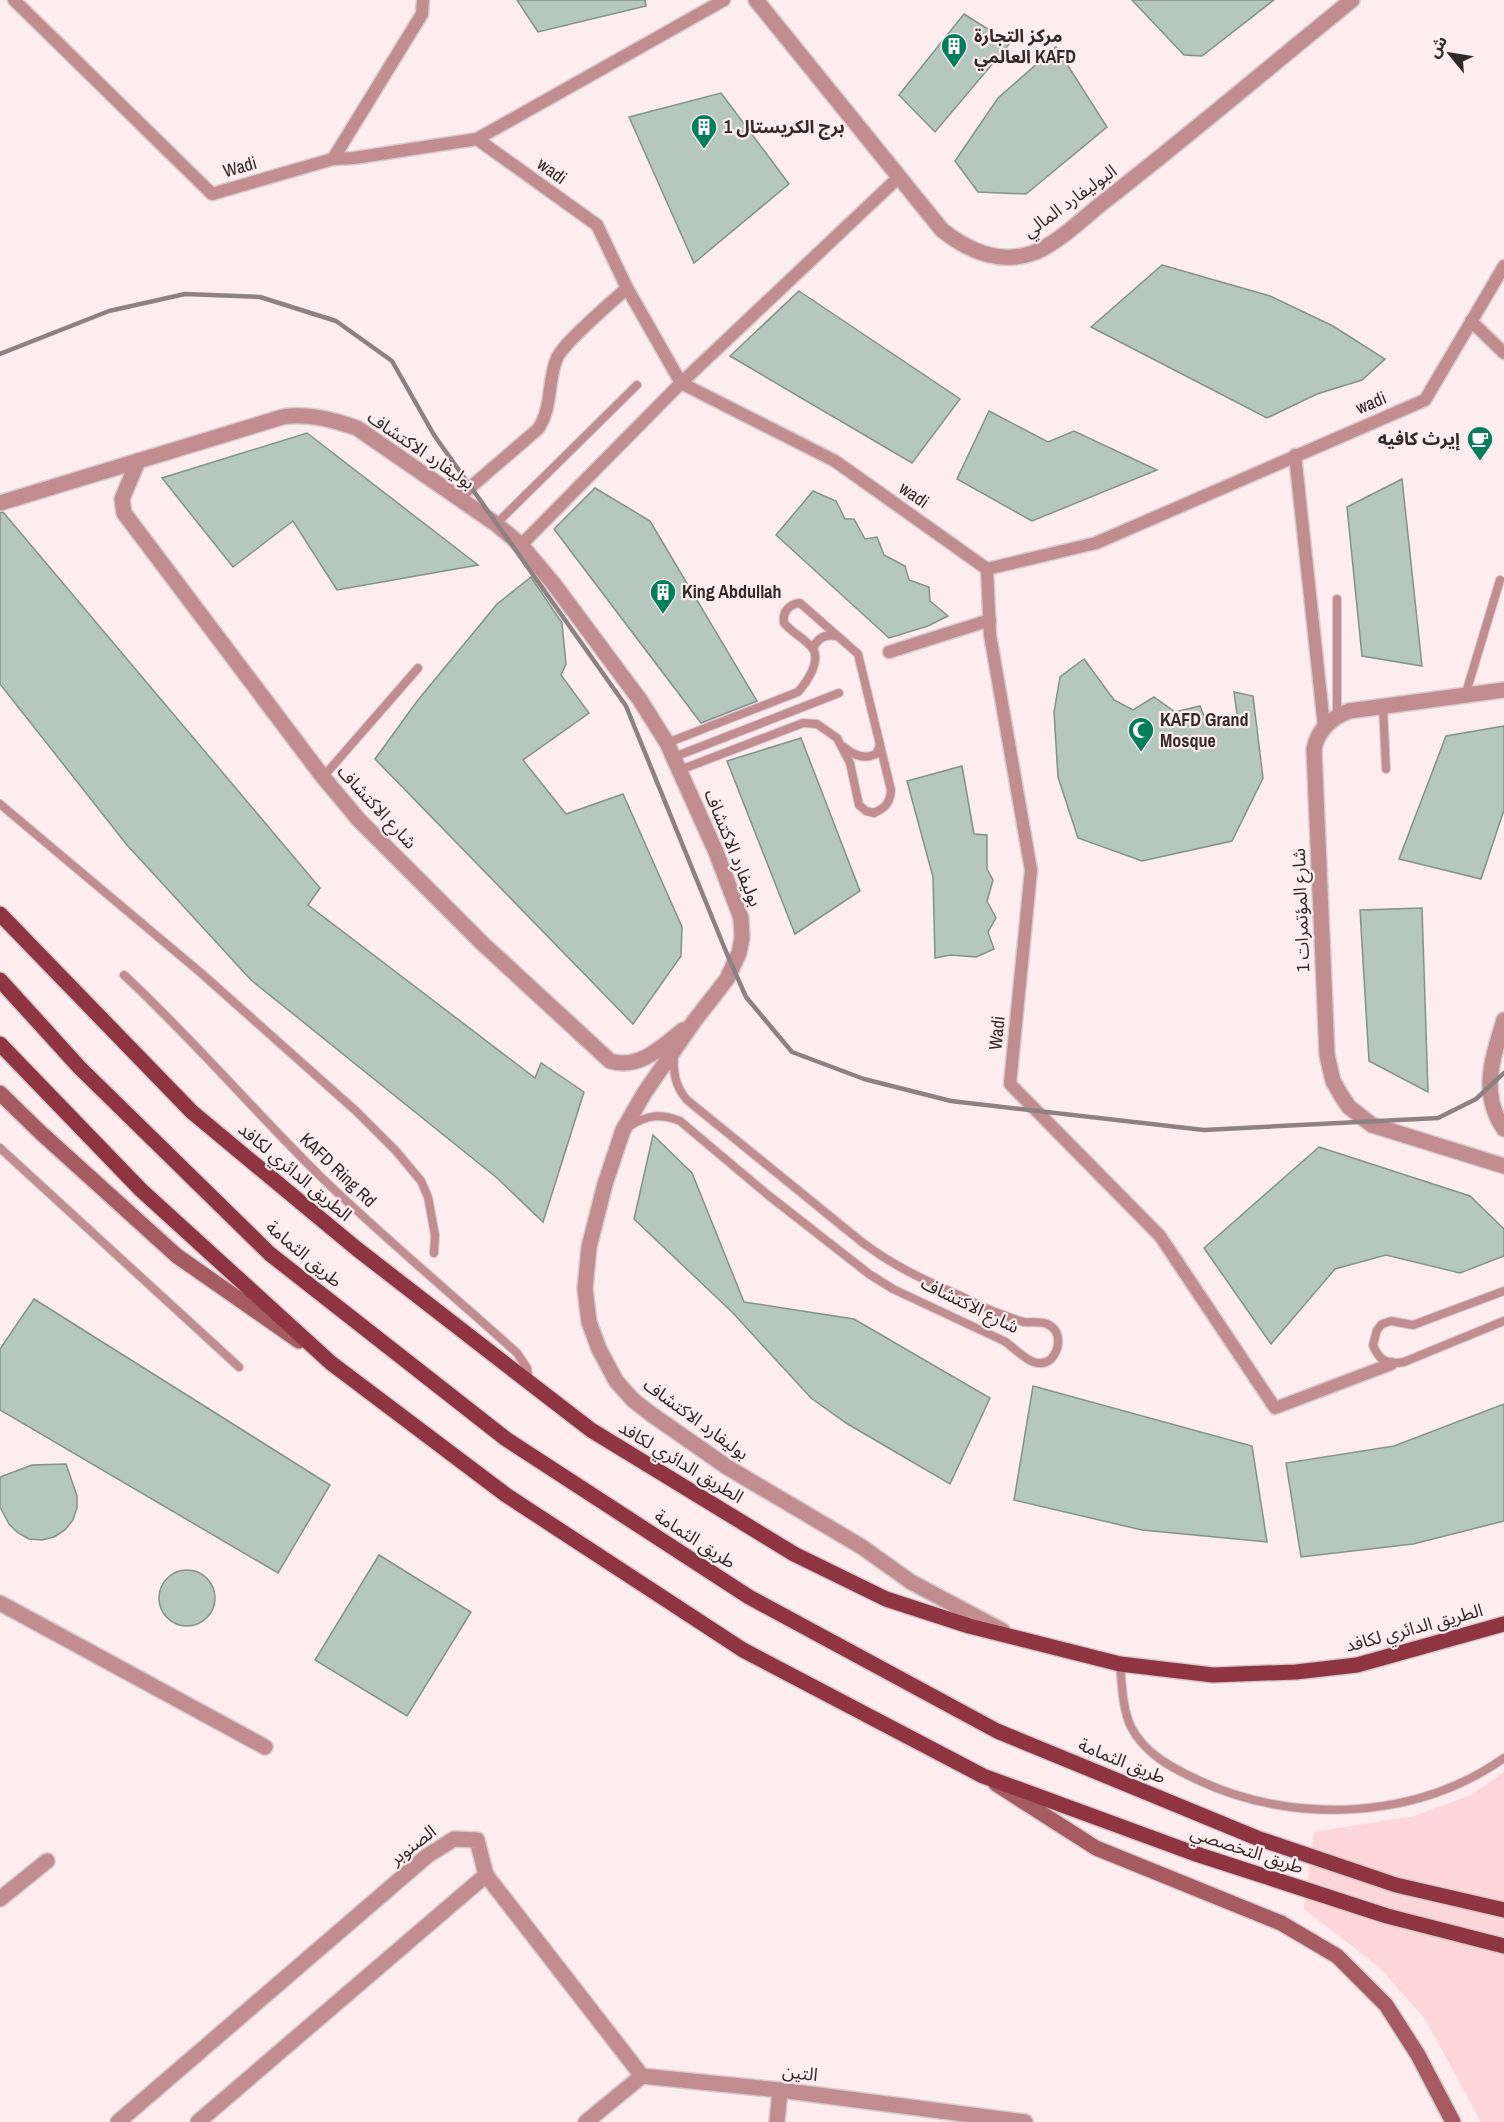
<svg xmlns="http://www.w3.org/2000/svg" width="1504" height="2122" viewBox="0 0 1504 2122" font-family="'Archivo Narrow','Noto Sans Arabic',sans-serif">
  <rect width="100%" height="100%" fill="#feedee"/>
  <polygon fill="#fcd6d8" points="1504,1772 1504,2122 1481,2122 1425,2019 1380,1968 1304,1909 1314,1832 1414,1816 1471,1795"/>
  <g fill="#b5c7bf" stroke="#81938b" stroke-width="1.5">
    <polygon points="517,0 645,0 646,6 538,32"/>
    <polygon points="1132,0 1274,0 1202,56 1184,55"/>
    <polygon points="964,14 1010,43 935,132 899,95"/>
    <polygon points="1056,47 1107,127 1026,194 978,192 955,161 998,98"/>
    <polygon points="721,93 789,184 694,263 629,117"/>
    <polygon points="1162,265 1270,296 1333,326 1385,359 1362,380 1317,394 1267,418 1091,327"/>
    <polygon points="799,291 960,399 912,463 730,356"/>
    <polygon points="989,411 1048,442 1074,431 1157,470 1032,521 957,479"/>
    <polygon points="307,433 478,565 337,590 293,521 233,567 162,478"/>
    <polygon points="1402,479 1422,666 1362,656 1347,507"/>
    <polygon points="595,488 650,521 757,701 701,723 554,529"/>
    <polygon points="813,491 836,501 845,519 854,519 865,539 877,537 884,555 905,566 909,580 929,587 930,601 948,616 928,626 889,638 776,535"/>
    <polygon points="3,512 320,888 308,905 535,1078 541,1063 584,1092 543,1222 497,1178 251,980 127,845 0,684 0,513"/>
    <polygon points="531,577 562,623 566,664 561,675 589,713 523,760 566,814 623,794 682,927 681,956 633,1024 375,759 418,700 497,604"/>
    <polygon points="1084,659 1114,700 1133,710 1154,697 1175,712 1200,706 1206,721 1238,722 1234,692 1253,696 1263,778 1232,841 1142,861 1078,838 1058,777 1054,712 1060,677"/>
    <polygon points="1504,726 1504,810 1481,879 1399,859 1446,736"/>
    <polygon points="801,738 860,891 795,934 727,761"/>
    <polygon points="962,766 974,834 987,835 987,869 993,880 987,901 996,918 988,932 994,949 976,957 951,955 935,958 933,877 907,781"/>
    <polygon points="1422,908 1428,1092 1369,1061 1360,910"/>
    <polygon points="653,1135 692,1173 744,1302 854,1319 990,1398 950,1484 846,1423 811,1398 733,1313 634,1219"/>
    <polygon points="1319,1147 1470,1196 1504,1229 1504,1256 1460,1273 1386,1255 1335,1269 1271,1344 1204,1248"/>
    <polygon points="34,1299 330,1485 278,1573 0,1410 0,1349"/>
    <polygon points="1033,1386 1252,1446 1267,1542 1142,1530 1014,1500"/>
    <polygon points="1504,1404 1504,1521 1413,1544 1301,1557 1286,1463 1394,1446"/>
    <polygon points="66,1464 77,1496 77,1508 73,1520 65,1530 54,1537 42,1540 29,1539 18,1533 9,1524 0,1507 0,1477 32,1465"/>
    <polygon points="379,1555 471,1612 407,1716 315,1660"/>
    <circle cx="187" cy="1598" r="28"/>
  </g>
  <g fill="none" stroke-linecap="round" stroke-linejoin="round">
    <g stroke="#d9cacb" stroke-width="10">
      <g id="service">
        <polyline points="496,524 637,385"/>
        <polyline points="1337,599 1337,716"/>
        <path d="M813,649C817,638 825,634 836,636"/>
        <polyline points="1465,696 1500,580"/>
        <polyline points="1383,706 1386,769"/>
        <path d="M667,743L798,692C806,683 821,662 813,649C806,639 792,633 784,623C782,612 789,604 800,603L858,654L891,790C890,803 885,808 874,813L866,811L859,805L850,763L837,738L817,724L803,723L680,770"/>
        <path d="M844,747C853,755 864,760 876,754L880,745"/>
        <polyline points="674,757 839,693"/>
        <polyline points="323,777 418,668"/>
        <polyline points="0,804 201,973 356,1111 396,1151 421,1181 428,1197 435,1235 434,1253"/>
        <path d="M124,975C193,1039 254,1111 321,1177C384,1238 452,1294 517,1353L527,1368L529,1381"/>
        <path d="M630,1126C647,1115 661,1113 680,1121L768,1195L869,1274L893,1289L1004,1341C1017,1349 1035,1373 1051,1359C1055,1355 1058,1348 1058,1343C1059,1335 1055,1327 1047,1324C1041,1321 1031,1323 1024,1322C1015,1320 1007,1316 998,1313C983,1308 970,1300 956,1294C920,1278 894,1266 863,1243L687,1100C675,1086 673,1073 674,1054"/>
        <polyline points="0,1148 239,1367"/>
        <path d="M1504,1291L1413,1325L1391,1321L1382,1324L1377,1330L1373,1345C1379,1361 1388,1365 1404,1362L1504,1321"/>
        <path d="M1120,1664C1122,1684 1122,1707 1131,1727C1145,1754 1172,1768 1198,1780C1293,1825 1416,1820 1504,1758"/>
      </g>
    </g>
    <g stroke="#d9cacb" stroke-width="15">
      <g id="pedestrian">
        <polyline points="14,0 212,194 333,159 422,14 423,0"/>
        <polyline points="477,139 724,0"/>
        <polyline points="333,159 354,158 477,139 597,225 627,288 681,383 835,461 987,569 1096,543 1425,400 1504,266"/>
        <polyline points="1471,321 1504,353"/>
        <polyline points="1295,455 1324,726"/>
        <path d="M458,498L538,429C553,407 547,381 557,358C564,342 612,302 627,288"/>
        <polyline points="521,545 681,383 899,177"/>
        <polyline points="987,569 990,635 1031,870 1010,1084 1160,1236 1275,1408 1391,1364"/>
        <polyline points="889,652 990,620"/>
      </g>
    </g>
    <g stroke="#d9cacb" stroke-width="18">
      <g id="minor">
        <path d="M756,0L942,230C966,249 995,263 1026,255C1051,250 1081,220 1101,204C1186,138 1268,68 1352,0"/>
        <path d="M138,461L122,499L124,513L323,777L359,820L482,943L610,1061C639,1070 662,1047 683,1030"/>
        <path d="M0,503L266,422C274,420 282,416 290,416C313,414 336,421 357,428L496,524L521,545L553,583L640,700L667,743L716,852L741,918L742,938L739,953L727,979L695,1020L645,1092L623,1130L605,1184L589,1247L585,1289L589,1322L599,1349L616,1381L633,1400L651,1414L727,1467L862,1547L911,1582L1003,1631"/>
        <path d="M1504,690L1349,711C1331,718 1318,729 1314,749L1327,1055L1333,1081L1341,1095L1349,1107L1372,1125L1504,1166"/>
        <path d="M1504,1020C1493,1057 1479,1093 1504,1129"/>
        <polyline points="0,1603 265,1747"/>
        <polyline points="486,1875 642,2076"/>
        <polyline points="0,1899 47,1861"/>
        <polyline points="586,2122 642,2076 780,2090 1025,2122"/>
        <polyline points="777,2122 780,2090"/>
      </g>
    </g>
    <g stroke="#d9cacb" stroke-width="18">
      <polyline id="tertiary" points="118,2122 427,1856 454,1839 477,1840 486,1875 198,2122"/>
    </g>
    <g stroke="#d9cacb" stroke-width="18">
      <g id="secondary">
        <polyline points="0,1093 40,1132 177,1256 299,1341"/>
        <polyline points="996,1784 1096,1848 1281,1923 1337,1956 1386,2005 1418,2055 1453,2122"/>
      </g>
    </g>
    <g stroke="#d9cacb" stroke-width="18">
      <g id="primary">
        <polyline points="0,914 192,1112 357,1249 530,1383 591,1430 794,1554 886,1599 969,1626 1120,1664 1213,1675 1296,1672 1357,1665 1504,1624"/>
        <polyline points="0,980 80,1068 270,1254 506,1439 749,1597 997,1731 1257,1838 1396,1885 1504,1910"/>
        <polyline points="0,1044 141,1190 331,1363 506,1495 743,1650 983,1776 1193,1853 1387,1916 1504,1946"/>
      </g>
    </g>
    <use href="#service" stroke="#c28d91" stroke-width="8"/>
    <use href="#pedestrian" stroke="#c28d91" stroke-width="12"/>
    <use href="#minor" stroke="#c28d91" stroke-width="15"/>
    <use href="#tertiary" stroke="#c28d91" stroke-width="15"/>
    <use href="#secondary" stroke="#a65b63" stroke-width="15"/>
    <use href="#primary" stroke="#8f3442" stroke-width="15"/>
    <polyline stroke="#8e8182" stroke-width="4.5" points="0,354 109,311 185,294 260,297 336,321 392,361 434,435 626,706 727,954 746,997 792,1052 864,1079 951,1101 1204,1130 1438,1118 1476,1099 1504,1073"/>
  </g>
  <defs>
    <g id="building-pin" transform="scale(1.35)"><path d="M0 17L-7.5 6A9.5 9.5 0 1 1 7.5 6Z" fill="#027e5d" stroke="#feedee"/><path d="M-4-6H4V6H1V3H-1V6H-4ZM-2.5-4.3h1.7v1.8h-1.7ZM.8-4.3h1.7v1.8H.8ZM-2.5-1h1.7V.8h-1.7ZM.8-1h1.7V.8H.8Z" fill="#fff"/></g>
    <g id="cafe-pin" transform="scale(1.35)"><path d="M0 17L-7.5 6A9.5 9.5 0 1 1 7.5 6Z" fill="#027e5d" stroke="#feedee"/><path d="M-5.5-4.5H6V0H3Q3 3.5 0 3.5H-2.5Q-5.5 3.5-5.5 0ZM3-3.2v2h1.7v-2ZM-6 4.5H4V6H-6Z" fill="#fff"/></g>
    <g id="mosque-pin" transform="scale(1.35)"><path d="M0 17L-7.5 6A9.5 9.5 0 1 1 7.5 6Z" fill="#027e5d" stroke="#feedee"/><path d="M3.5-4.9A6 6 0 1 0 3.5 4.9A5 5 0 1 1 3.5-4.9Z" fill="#fff"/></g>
  </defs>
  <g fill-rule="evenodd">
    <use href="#building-pin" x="954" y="46"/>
    <use href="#building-pin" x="704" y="127"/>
    <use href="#cafe-pin" x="1480" y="439"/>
    <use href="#building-pin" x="663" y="592"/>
    <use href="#mosque-pin" x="1141" y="730"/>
  </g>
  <g text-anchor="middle" stroke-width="4.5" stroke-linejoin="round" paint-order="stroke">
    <g font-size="18" font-weight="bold" fill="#322a2a" stroke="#feedee" text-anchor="start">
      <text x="974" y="42">مركز التجارة<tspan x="974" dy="21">العالمي KAFD</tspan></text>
      <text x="724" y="133">برج الكريستال 1</text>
      <text x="1460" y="445" text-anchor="end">إيرث كافيه</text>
      <text x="682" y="598">King Abdullah</text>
      <text x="1160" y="726">KAFD Grand<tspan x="1160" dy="21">Mosque</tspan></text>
    </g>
    <g font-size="18" fill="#322a2a" stroke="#feedee">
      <text transform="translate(240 167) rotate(-16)" y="6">Wadi</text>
      <text transform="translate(552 171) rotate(36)" y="6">wadi</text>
      <text transform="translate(1070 201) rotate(-36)" y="6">البوليفارد المالي</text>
      <text transform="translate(1371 403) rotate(-23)" y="6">wadi</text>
      <text transform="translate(421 450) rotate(34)" y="6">بوليفارد الاكتشاف</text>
      <text transform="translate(914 495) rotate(35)" y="6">wadi</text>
      <text transform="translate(377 807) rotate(47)" y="6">شارع الاكتشاف</text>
      <text transform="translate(733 848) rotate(68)" y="6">بوليفارد الاكتشاف</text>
      <text transform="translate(1301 910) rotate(-92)" y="6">شارع المؤتمرات 1</text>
      <text transform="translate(997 1033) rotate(-84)" y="6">Wadi</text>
      <text transform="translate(338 1170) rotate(44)" y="6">KAFD Ring Rd</text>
      <text transform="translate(295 1172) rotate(40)" y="6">الطريق الدائري لكافد</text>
      <text transform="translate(304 1254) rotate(40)" y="6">طريق الثمامة</text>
      <text transform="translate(970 1305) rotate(26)" y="6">شارع الاكتشاف</text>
      <text transform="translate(696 1419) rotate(36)" y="6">بوليفارد الاكتشاف</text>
      <text transform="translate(681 1462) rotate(31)" y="6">الطريق الدائري لكافد</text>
      <text transform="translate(695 1539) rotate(33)" y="6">طريق الثمامة</text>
      <text transform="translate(1414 1628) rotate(-15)" y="6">الطريق الدائري لكافد</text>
      <text transform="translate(1122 1761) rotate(22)" y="6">طريق الثمامة</text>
      <text transform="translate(413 1845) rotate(-37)" y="6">الصنوبر</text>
      <text transform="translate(1247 1850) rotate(18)" y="6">طريق التخصصي</text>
      <text transform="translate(800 2073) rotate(7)" y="6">التين</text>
    </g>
  </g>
  <g transform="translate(1450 54) rotate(300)" stroke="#feedee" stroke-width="4.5" paint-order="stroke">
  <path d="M0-4.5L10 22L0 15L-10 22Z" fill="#322a2a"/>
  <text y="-9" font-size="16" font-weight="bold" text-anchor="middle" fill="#322a2a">ش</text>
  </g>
</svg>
